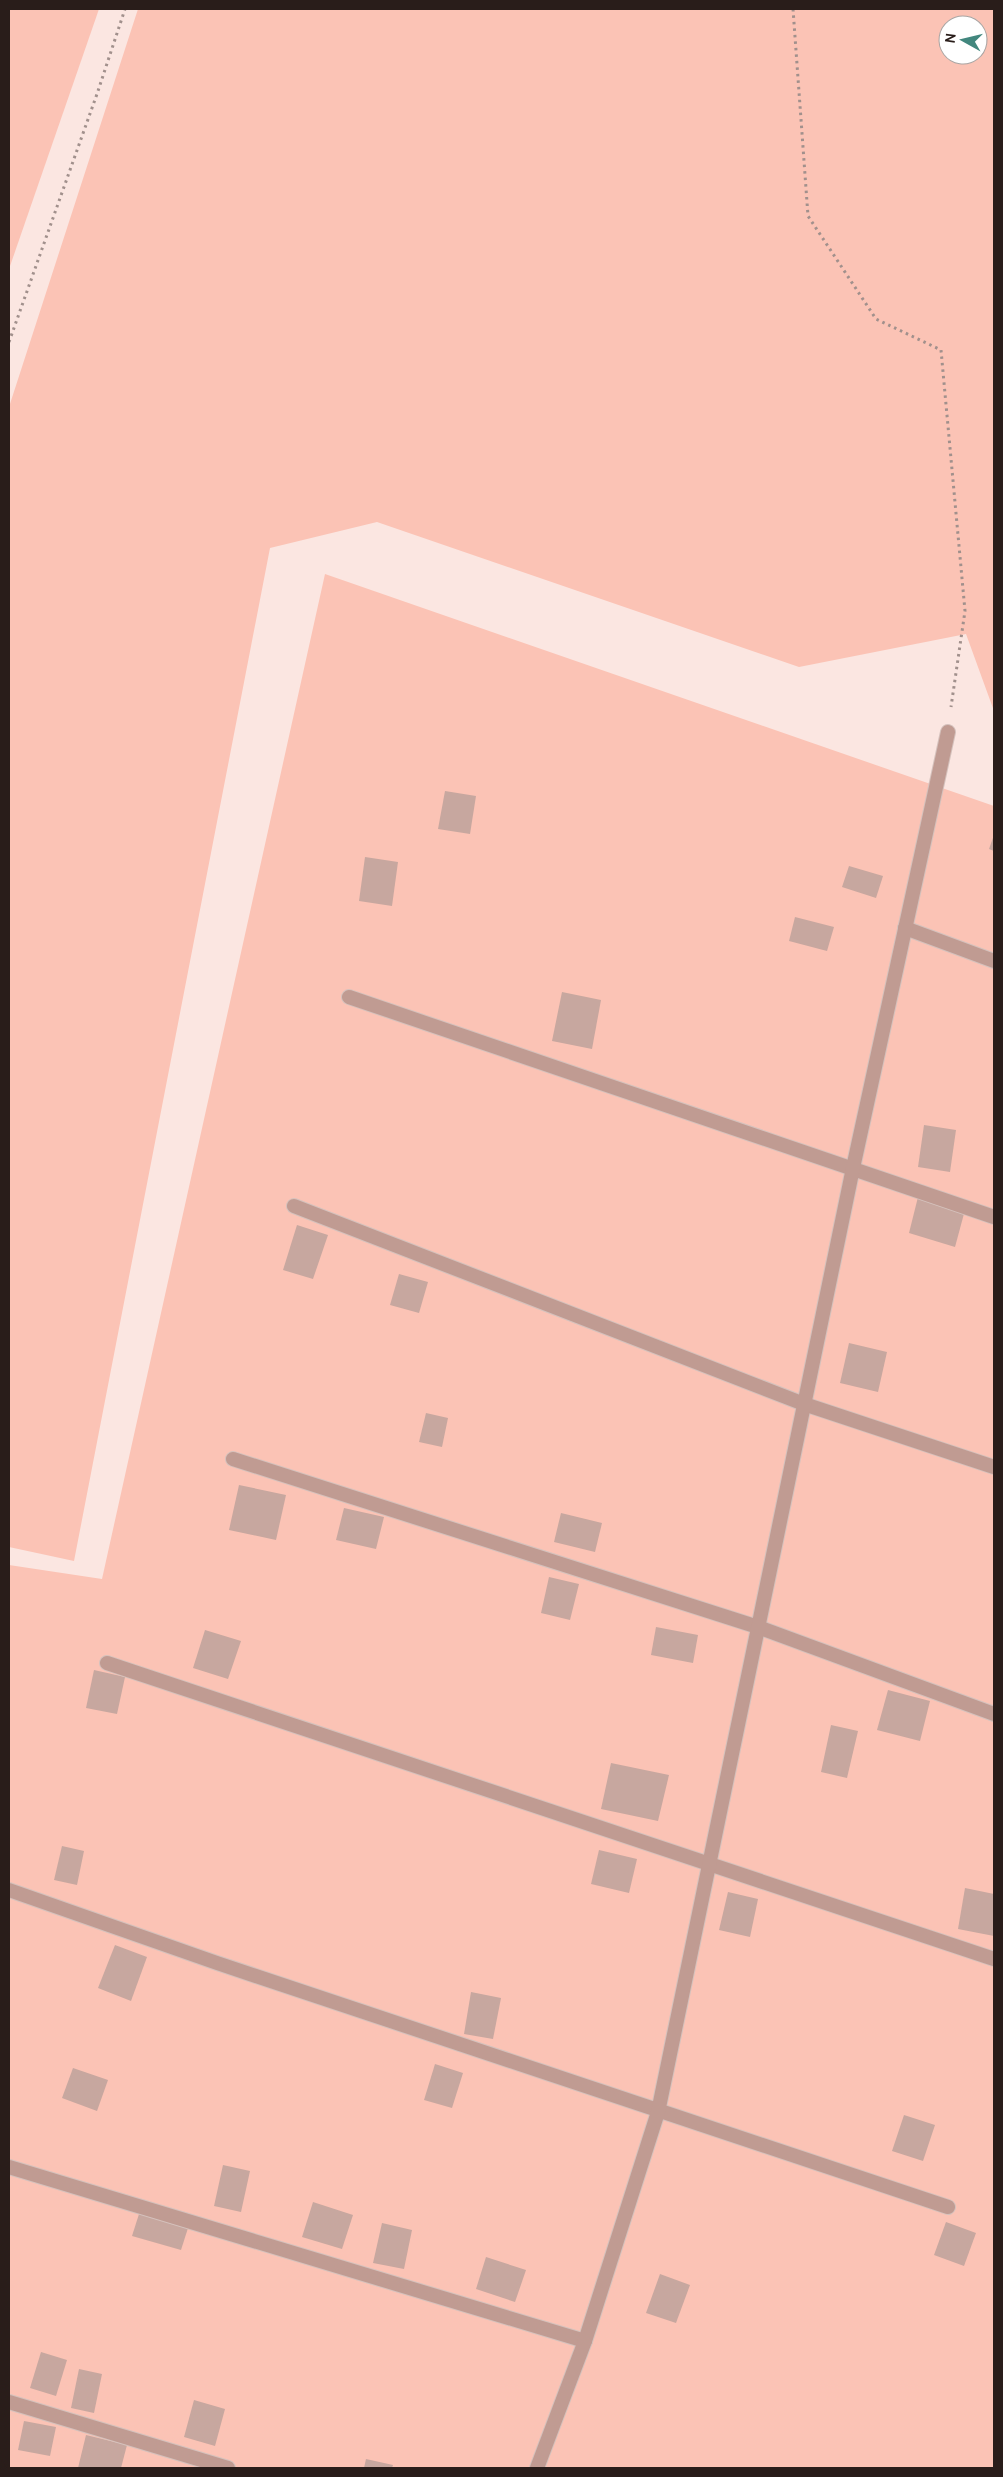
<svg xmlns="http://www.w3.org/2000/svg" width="1003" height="2477" viewBox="0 0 1003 2477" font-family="Cabin,sans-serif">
  <rect width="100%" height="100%" fill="#fbe6e1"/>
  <g fill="#fbc3b5" fill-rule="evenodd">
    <polygon points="9,9 99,9 9,269"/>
    <path d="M138,9H994V711L966,634L799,667L377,522L270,548L74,1561L9,1547V407ZM948,25H978V55H948Z"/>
    <polygon points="325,574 994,806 994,2468 9,2468 9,1565 102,1579"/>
  </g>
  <g fill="#c7a79f">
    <polygon points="445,791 476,796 470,834 438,829"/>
    <polygon points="994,835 994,851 989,849"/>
    <polygon points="365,857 398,862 392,906 359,901"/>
    <polygon points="849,866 883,876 876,898 842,887"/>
    <polygon points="795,917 834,927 827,951 789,941"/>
    <polygon points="562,992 601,1000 592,1049 552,1041"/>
    <polygon points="924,1125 956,1130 950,1172 918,1167"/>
    <polygon points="918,1197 965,1210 955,1247 909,1233"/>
    <polygon points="297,1225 328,1235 313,1279 283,1270"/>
    <polygon points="399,1274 428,1282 419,1313 390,1305"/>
    <polygon points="849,1343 887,1352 878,1392 840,1383"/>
    <polygon points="426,1413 448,1418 442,1447 419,1442"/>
    <polygon points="239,1485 286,1495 276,1540 229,1530"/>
    <polygon points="344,1508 384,1517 376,1549 336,1540"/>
    <polygon points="561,1513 602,1523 595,1552 554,1542"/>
    <polygon points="549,1577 579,1584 570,1620 541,1613"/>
    <polygon points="656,1627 698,1635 693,1663 651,1655"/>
    <polygon points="205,1630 241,1641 228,1679 193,1668"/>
    <polygon points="94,1670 125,1677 117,1714 86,1708"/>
    <polygon points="888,1690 930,1701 920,1741 877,1730"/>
    <polygon points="831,1725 858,1731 847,1778 821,1772"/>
    <polygon points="611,1763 669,1775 658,1821 601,1809"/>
    <polygon points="62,1846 84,1851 77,1885 54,1880"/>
    <polygon points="599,1850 637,1859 629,1893 591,1884"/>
    <polygon points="965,1888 994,1894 994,1936 958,1929"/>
    <polygon points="728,1892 758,1899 750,1937 719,1930"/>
    <polygon points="115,1945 147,1957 131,2001 98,1988"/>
    <polygon points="471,1992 501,1998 493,2039 464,2034"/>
    <polygon points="435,2064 463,2073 452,2108 424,2100"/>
    <polygon points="73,2068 108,2080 97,2111 62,2098"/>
    <polygon points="904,2115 935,2125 923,2161 892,2151"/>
    <polygon points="223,2165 250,2171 241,2212 214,2206"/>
    <polygon points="313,2202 353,2215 342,2249 302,2237"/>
    <polygon points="139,2214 188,2228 181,2250 132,2236"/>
    <polygon points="946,2222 976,2233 964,2266 934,2255"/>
    <polygon points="382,2223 412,2230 404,2269 373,2263"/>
    <polygon points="486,2257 526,2270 515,2302 476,2289"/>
    <polygon points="660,2274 690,2285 676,2323 646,2313"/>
    <polygon points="41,2352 67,2360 56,2396 30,2388"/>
    <polygon points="79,2369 102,2374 94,2413 71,2408"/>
    <polygon points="194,2400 225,2409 215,2446 184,2437"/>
    <polygon points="24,2421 56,2427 50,2456 18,2450"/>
    <polygon points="86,2435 127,2445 121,2468 78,2468"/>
    <polygon points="366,2459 393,2465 392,2468 364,2468"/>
  </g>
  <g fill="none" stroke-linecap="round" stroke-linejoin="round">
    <g stroke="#d5c2bd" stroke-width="16">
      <g id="minor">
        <polyline points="905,928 994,961"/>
        <polyline points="349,997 994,1217"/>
        <polyline points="294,1206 804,1404 994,1467"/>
        <polyline points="233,1459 758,1627 994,1714"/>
        <polyline points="107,1663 994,1959"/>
        <polyline points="9,1890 217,1963 948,2207"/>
        <polyline points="9,2167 585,2341"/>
        <polyline points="9,2402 228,2468"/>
        <polyline points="537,2468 585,2341 658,2112 853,1168 948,732"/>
      </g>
    </g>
    <g stroke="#a1908c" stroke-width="3" stroke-dasharray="2.5 4" stroke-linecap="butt">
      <polyline points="793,9 808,216 876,319 941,350 965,611 951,707"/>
      <polyline points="9,342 97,94 125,9"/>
    </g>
    <use href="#minor" stroke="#c09b92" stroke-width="14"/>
  </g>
  <rect width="1003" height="2477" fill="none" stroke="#291d1a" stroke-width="20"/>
  <g transform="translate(963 40) rotate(278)"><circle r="24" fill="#ffffff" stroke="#a9a5a3"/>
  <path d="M0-4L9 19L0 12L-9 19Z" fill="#42877e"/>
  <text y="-8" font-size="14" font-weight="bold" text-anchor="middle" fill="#291d1a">N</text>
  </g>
</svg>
